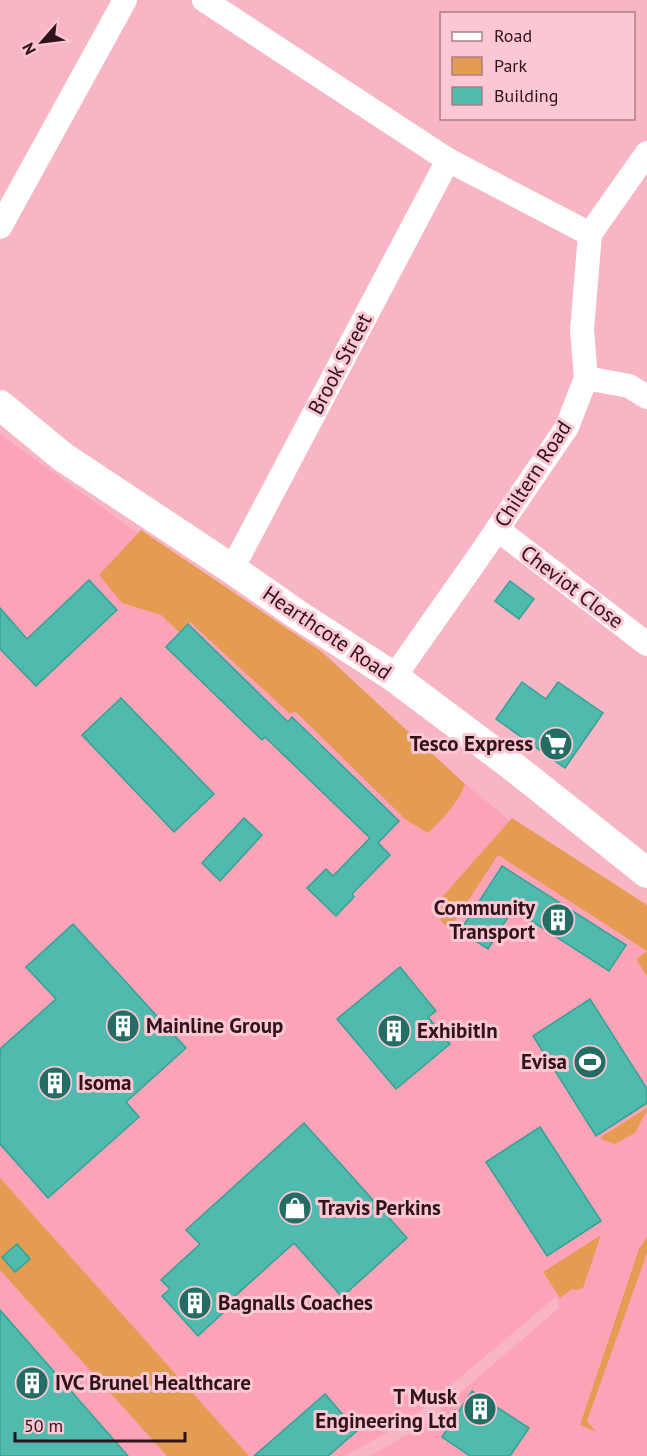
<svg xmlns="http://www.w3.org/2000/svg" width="647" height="1456" viewBox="0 0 647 1456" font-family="'PT Sans',sans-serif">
  <rect width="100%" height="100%" fill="#f8b5c3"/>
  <polygon fill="#fda3b8" points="0,434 132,529 312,647 458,778 509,820 647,909 647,1456 370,1456 419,1428 559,1308 557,1296 408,1421 345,1456 0,1456"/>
  <g fill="#e49c53">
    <path d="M141,530L322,652L465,784C458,804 443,818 428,833L406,820L296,712L289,713L190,622L179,632L161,615L122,603L99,575Z"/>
    <path d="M512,818L647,905V977L636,959L647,951L498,855L449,930C442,922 437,916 436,904Z"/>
    <polygon points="647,1108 647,1110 635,1133 615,1144 603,1140 601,1137"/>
    <polygon points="0,1178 249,1456 167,1456 0,1270"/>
    <polygon points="601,1235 583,1288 577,1290 572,1289 560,1298 543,1272"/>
    <polygon points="647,1237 647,1253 587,1421 596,1432 580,1425 639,1249"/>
  </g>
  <g fill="#4fbaad" stroke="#32a296" stroke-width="1.5">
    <polygon points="89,580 117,610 36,686 0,649 0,608 27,639"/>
    <polygon points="510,581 534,599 519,619 495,601"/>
    <polygon points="188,624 288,722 292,717 399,821 378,843 390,855 352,894 354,897 336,916 307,888 326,869 333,876 370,838 265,737 262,740 166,647"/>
    <polygon points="522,682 546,699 558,682 603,713 565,768 496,719"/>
    <polygon points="121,698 214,794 174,832 82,735"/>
    <polygon points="244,818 262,835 220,881 202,863"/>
    <polygon points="502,866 626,945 609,971 513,909 488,949 460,931"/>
    <polygon points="73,924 186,1048 126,1102 139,1117 48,1198 0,1144 0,1049 56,999 26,967"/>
    <polygon points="400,967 436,1011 428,1017 450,1044 396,1089 337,1019"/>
    <polygon points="590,999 647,1089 647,1103 596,1136 533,1036"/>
    <polygon points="304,1123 407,1238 342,1297 294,1243 225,1305 227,1309 198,1336 162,1296 170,1289 161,1280 200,1244 186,1230"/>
    <polygon points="540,1127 601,1221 547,1256 486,1162"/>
    <polygon points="17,1244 30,1259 15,1272 2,1257"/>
    <polygon points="0,1310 128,1456 0,1456"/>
    <polygon points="472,1391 529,1428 510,1456 470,1456 442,1437"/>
    <polygon points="325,1394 357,1431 328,1456 254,1456"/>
  </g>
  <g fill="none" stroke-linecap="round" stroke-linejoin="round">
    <g stroke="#fff" stroke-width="24">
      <polyline points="204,0 448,160 590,234"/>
      <polyline points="0,227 125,0"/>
      <polyline points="586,378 629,386 647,397"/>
      <polyline points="497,529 647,644"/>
      <polyline points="232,569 448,160"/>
      <polyline points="394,677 477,559 567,427 586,378 582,330 590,234 647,153"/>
    </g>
    <polyline stroke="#fff" stroke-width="30" points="0,405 63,457 232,569 298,615 394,677 510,764 647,873"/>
  </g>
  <defs>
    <g id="supermarket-disc" transform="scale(1.725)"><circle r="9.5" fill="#246d64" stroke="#fbc7d2"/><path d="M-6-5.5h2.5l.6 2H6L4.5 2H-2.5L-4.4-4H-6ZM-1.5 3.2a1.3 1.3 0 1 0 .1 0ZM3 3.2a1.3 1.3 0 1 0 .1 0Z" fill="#fff"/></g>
    <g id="building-disc" transform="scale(1.725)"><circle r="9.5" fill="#246d64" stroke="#fbc7d2"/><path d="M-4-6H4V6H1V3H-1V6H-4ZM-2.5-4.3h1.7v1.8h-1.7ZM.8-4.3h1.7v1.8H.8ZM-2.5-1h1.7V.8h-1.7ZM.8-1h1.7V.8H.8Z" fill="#fff"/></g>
    <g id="stadium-disc" transform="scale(1.725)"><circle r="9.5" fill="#246d64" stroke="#fbc7d2"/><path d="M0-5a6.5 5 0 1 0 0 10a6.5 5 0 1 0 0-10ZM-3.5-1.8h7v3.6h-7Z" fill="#fff"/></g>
    <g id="shop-disc" transform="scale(1.725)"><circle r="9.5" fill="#246d64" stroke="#fbc7d2"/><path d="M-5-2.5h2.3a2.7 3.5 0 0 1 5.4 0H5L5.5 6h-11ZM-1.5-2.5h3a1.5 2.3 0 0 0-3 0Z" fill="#fff"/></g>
  </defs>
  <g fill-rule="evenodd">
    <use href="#supermarket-disc" x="556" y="744"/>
    <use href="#building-disc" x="558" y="920"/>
    <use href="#building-disc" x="123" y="1026"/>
    <use href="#building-disc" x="394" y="1031"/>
    <use href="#stadium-disc" x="590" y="1062"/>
    <use href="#building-disc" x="55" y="1083"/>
    <use href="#shop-disc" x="295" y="1208"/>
    <use href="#building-disc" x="195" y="1303"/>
    <use href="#building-disc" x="32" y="1383"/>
    <use href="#building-disc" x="480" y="1409"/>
  </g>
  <g text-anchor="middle" stroke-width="6" stroke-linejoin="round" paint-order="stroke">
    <g font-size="21" fill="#30121a" stroke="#fbc7d2">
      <text transform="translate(340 364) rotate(-62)" y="7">Brook Street</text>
      <text transform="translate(533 474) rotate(-57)" y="7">Chiltern Road</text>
      <text transform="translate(572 587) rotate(37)" y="7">Cheviot Close</text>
      <text transform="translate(327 633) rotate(34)" y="7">Hearthcote Road</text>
    </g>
    <g font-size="21" font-weight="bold" fill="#30121a" stroke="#fbc7d2" text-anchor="start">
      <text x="533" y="751" text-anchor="end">Tesco Express</text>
      <text x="535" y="915" text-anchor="end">Community<tspan x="535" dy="24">Transport</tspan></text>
      <text x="146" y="1033">Mainline Group</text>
      <text x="417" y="1038">ExhibitIn</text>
      <text x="567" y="1069" text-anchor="end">Evisa</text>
      <text x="78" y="1090">Isoma</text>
      <text x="318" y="1215">Travis Perkins</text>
      <text x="218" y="1310">Bagnalls Coaches</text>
      <text x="55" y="1390">IVC Brunel Healthcare</text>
      <text x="457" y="1404" text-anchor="end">T Musk<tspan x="457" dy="24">Engineering Ltd</tspan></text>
    </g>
  </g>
  <rect x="440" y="12" width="195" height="108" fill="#fbc7d2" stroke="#aa7f88" stroke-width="1.5"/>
  <rect x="452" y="32" width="30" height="9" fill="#ffffff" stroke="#aa7f88" stroke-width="1.5"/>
  <text x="494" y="42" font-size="18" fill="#30121a">Road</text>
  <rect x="452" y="57" width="30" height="18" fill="#e49c53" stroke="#aa7f88" stroke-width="1.5"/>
  <text x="494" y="72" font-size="18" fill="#30121a">Park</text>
  <rect x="452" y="87" width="30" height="18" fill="#4fbaad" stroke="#aa7f88" stroke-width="1.5"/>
  <text x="494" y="102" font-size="18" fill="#30121a">Building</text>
  <g transform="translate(42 42) rotate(242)" stroke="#fbc7d2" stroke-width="4.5" paint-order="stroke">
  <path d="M0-4.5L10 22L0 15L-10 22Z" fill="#30121a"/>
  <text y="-9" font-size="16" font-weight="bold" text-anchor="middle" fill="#30121a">N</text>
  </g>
  <path d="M15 1432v9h170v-9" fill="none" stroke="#30121a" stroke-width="3"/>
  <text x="24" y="1432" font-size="18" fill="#30121a" stroke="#fbc7d2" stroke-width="4.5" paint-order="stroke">50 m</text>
</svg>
